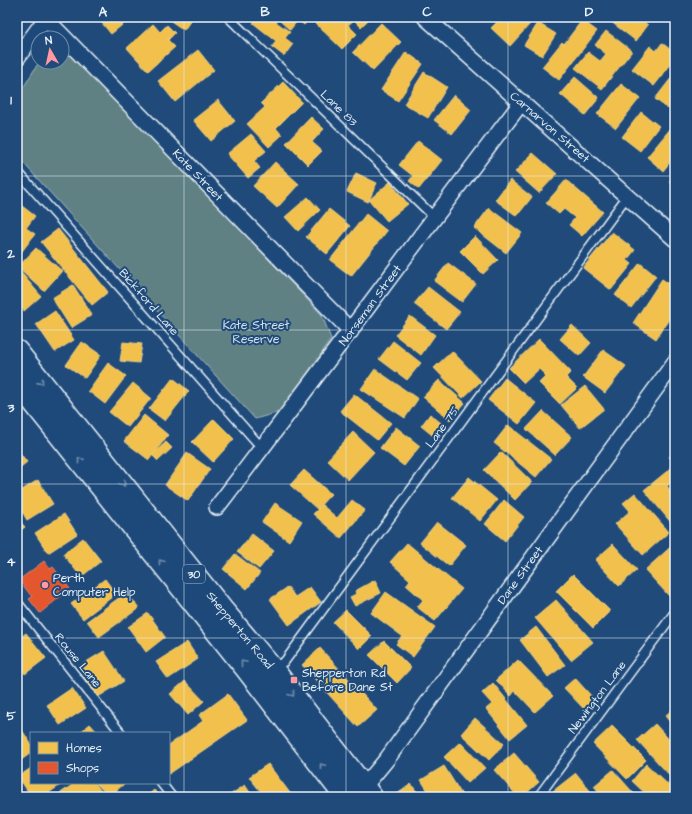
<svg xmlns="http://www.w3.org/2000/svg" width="692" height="814" viewBox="0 0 692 814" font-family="'Architects Daughter',sans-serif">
  <rect width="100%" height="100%" fill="#1f4a7a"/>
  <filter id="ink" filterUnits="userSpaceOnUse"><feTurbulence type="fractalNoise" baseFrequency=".025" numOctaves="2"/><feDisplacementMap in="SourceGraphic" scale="8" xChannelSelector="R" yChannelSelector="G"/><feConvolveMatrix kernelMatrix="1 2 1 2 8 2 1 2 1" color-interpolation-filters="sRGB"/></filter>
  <g filter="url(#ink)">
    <polygon fill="#608184" stroke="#a4b9be" points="62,52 70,52 322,315 331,339 283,411 255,419 17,156 17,98 39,62 62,62"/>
    <g fill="#f2c14e" stroke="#efcf81">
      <polygon points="97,17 132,17 111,34"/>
      <polygon points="165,17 193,17 184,30"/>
      <polygon points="257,17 280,17 276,22 290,32 285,38 293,44 284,56 272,47 276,41 253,23"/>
      <polygon points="283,17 311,17 304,25 298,20 290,30 280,21"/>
      <polygon points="321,17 371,17 361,27 354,20 348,25 357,34 342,49 315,23"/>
      <polygon points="502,17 522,17 530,24 510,46 491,28"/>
      <polygon points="612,17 638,17 648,25 636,41 610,21"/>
      <polygon points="582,20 597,31 559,80 542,67 562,42 564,44"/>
      <polygon points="381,23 401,42 373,71 353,52"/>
      <polygon points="538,23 556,34 542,56 524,45"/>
      <polygon points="153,24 160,32 167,25 175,33 168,40 175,47 148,71 127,48"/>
      <polygon points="606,31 632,51 602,89 575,68 588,52 600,61 606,54 595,45"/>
      <polygon points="662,43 675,53 675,59 654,86 632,69 650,46 656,51"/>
      <polygon points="198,50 214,70 175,102 158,81"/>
      <polygon points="406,52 423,64 398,101 381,90"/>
      <polygon points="424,72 447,87 428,118 404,104"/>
      <polygon points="675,73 675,100 668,109 655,99"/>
      <polygon points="575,77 599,98 585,115 560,94"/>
      <polygon points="283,82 302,102 276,128 282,135 269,147 247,124 265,107 261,103"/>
      <polygon points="621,84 640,98 616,128 597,114"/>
      <polygon points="454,95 471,110 452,134 434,120"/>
      <polygon points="218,100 235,121 211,141 193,120"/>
      <polygon points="641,112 659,126 640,151 622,137"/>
      <polygon points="311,117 324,129 312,142 322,151 308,165 286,143"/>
      <polygon points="671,128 675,131 675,156 663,171 647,157"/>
      <polygon points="251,134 266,151 254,161 260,168 248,178 227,154"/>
      <polygon points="418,141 442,160 419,189 409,181 413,176 399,165"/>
      <polygon points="533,153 557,174 539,193 515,172"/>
      <polygon points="275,162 299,184 277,208 253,186"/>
      <polygon points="356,173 377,183 368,202 347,192"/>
      <polygon points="675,174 675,187 669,182"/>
      <polygon points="510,180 532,197 517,216 495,200"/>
      <polygon points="566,180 603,212 582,236 569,225 575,218 564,209 559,214 546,203"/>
      <polygon points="390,182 408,204 387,221 369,200"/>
      <polygon points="308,197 320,210 298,231 285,217"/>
      <polygon points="22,206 35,216 26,228 35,234 17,258 17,213"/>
      <polygon points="489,208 522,233 506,253 474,228"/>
      <polygon points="329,209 350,226 327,254 306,237"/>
      <polygon points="366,214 387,231 351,276 330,260"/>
      <polygon points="58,229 108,292 92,305 41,242"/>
      <polygon points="612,232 635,250 627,260 632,264 611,290 583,268"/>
      <polygon points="475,236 498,260 483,274 460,251"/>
      <polygon points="36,248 62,271 44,291 18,267"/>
      <polygon points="448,263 476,284 462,302 434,281"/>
      <polygon points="640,263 656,276 631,308 615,295"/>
      <polygon points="18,269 41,296 24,311 17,303"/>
      <polygon points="662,279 675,288 675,310 656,339 633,323"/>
      <polygon points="73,285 92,315 71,328 52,298"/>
      <polygon points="428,287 460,312 446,329 414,304"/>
      <polygon points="55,311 74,340 55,352 36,324"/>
      <polygon points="410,316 435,335 421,355 395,335"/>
      <polygon points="572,325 591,343 579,356 560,339"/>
      <polygon points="539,339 571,372 566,377 577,388 560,404 539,383 546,376 539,369 524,383 509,368"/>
      <polygon points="393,341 421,363 407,380 379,359"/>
      <polygon points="82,342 101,355 85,378 66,365"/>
      <polygon points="123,342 142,344 139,363 120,361"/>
      <polygon points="603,350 626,366 605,393 583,377"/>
      <polygon points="452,351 481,381 463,398 434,368"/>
      <polygon points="108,363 126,376 105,404 88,391"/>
      <polygon points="375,369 418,399 405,418 361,389"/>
      <polygon points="173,378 189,391 165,421 149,409"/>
      <polygon points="505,378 536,403 519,424 488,400"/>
      <polygon points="439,380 465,403 450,420 423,397"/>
      <polygon points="133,383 151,398 128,427 109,412"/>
      <polygon points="585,386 604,409 580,428 561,405"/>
      <polygon points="354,394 391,423 377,440 340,411"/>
      <polygon points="543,411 572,437 555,455 526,429"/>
      <polygon points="430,414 446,427 437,439 421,426"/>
      <polygon points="144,415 168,435 149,460 124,441"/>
      <polygon points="214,419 234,439 213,462 192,442"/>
      <polygon points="508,425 551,459 536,477 494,443"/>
      <polygon points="396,427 420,446 404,466 380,448"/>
      <polygon points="353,432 374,452 348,480 327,460"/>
      <polygon points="166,442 172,448 158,461 152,455"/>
      <polygon points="17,449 27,462 17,470"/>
      <polygon points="675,451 675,463 669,457"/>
      <polygon points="501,452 532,482 515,500 484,470"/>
      <polygon points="187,453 210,469 188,501 165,485"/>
      <polygon points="671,468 675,473 675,480 667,486 675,496 675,524 673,525 644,490"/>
      <polygon points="304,470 331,494 317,509 290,485"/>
      <polygon points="469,477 497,500 480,521 452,498"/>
      <polygon points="38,480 53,504 27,520 17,503 17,493"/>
      <polygon points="635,493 669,532 643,555 615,524 630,511 623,503"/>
      <polygon points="352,500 365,510 341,538 313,514 322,505 337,518"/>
      <polygon points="504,500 524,517 505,541 485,524"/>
      <polygon points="275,503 302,521 289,541 262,522"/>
      <polygon points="64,514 77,534 48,553 35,533"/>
      <polygon points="17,518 25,527 17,533"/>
      <polygon points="437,522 466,545 449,566 420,543"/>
      <polygon points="252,534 274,551 259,569 237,552"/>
      <polygon points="83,538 101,561 81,577 63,554"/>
      <polygon points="407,543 462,589 435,621 417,607 423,600 406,585 410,580 390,562"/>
      <polygon points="675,543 675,593 670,597 645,570"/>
      <polygon points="613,544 637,570 619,586 595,560"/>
      <polygon points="235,554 260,573 247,589 223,569"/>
      <polygon points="573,574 610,611 593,628 556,591"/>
      <polygon points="105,579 116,594 83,619 71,604"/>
      <polygon points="375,580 381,593 355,606 350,597 356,594 355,591"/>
      <polygon points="288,587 295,597 310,587 321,602 289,625 270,599"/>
      <polygon points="127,592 139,608 99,637 87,621"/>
      <polygon points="386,592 435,627 413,657 396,644 402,636 371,613"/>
      <polygon points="556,600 593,642 571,660 535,618"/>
      <polygon points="346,610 372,636 359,649 333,622"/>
      <polygon points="148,613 165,637 146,652 128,627"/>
      <polygon points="536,627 565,665 548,677 520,640"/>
      <polygon points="26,633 46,658 25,674 17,664 17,640"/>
      <polygon points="384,641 411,668 397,683 369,655"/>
      <polygon points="187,642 198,659 168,679 156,662"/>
      <polygon points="320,648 377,710 358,727 302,665"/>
      <polygon points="104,651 124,681 98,697 78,667"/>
      <polygon points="518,660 553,696 535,712 515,691 511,696 496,680"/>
      <polygon points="575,678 594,699 584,709 564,688"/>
      <polygon points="185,681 204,701 188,715 170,694"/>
      <polygon points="493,683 527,725 510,739 486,709 492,704 482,693"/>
      <polygon points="72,688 86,708 60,725 47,705"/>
      <polygon points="228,694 247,720 169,774 169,745 203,721 199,715"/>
      <polygon points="675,707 675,728 665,716"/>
      <polygon points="475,718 504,744 489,760 461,734"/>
      <polygon points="90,724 98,733 79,733"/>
      <polygon points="655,724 675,746 674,780 637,740"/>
      <polygon points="612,726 646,760 627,779 593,744"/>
      <polygon points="22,730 31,744 31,753 17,763 17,734"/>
      <polygon points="460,742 485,768 468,783 444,757"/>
      <polygon points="514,753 539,782 522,797 518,797 494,770"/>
      <polygon points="268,764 293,797 265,797 249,777"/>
      <polygon points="646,764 675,791 671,797 649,797 632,781"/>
      <polygon points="444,766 462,795 460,797 432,797 421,780"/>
      <polygon points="31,768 31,783 63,783 43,797 32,797 18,777"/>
      <polygon points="613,770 637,797 603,797 594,786"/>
      <polygon points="576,773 595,797 558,797 553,791"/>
      <polygon points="75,783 95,783 105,797 55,797"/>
      <polygon points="96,783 125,783 109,797"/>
      <polygon points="411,784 421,797 393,797"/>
      <polygon points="245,785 253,797 227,797"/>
      <polygon points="154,790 160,797 146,797"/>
    </g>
    <polygon fill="#e4572e" stroke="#e5856b" points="44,561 50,569 53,567 70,589 40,613 29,599 32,597 19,580"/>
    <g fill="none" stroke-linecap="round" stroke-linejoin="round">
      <g stroke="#e8f1f8" stroke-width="11">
        <g id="lane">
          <polyline points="228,17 434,217"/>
          <polyline points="17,171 262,448"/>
          <polyline points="17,602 121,733"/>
          <polyline points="273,669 285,661 628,195"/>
          <polyline points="161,783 172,797"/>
          <polyline points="538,797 675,612"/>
        </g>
      </g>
      <g stroke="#e8f1f8" stroke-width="18">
        <g id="street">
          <polyline points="425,17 675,239"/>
          <polyline points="46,19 351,331"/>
          <polyline points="17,58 47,17"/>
          <path d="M217,507C320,373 419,236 522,102"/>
          <polyline points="363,788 387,759 675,362"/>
        </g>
      </g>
      <g stroke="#e8f1f8" stroke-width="25">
        <g id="highway">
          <polyline points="17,352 222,610 273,670 371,797"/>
          <polyline points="17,381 247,669 346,797"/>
        </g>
      </g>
      <use href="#lane" stroke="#1f4a7a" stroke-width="8"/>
      <use href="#street" stroke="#1f4a7a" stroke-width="15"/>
      <use href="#highway" stroke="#1f4a7a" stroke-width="22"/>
    </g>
    <defs><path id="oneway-chevron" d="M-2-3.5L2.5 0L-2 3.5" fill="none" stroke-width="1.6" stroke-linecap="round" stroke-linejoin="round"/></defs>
    <g stroke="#6f8dac">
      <use href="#oneway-chevron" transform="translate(41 382) rotate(51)"/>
      <use href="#oneway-chevron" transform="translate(80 460) rotate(-129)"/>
      <use href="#oneway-chevron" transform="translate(123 484) rotate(51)"/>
      <use href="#oneway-chevron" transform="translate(161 562) rotate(-128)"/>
      <use href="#oneway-chevron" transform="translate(243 663) rotate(-130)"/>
      <use href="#oneway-chevron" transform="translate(292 694) rotate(53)"/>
      <use href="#oneway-chevron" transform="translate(322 766) rotate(-128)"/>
    </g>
  </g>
  <path fill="none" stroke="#e8f1f8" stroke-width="1" stroke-opacity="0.55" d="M184,17V797M346,17V797M508,17V797M17,176H675M17,330H675M17,484H675M17,638H675"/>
  <g fill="#ff9aa2" stroke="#1f4a7a" stroke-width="1.5">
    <circle cx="45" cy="585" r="4"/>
    <rect x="290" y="676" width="8" height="8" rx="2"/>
  </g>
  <g text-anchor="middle" stroke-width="4" stroke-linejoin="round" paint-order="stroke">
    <rect fill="#1f4a7a" stroke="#acbfd2" stroke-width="1" x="183" y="565" width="22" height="18" rx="3"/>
    <g font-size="11" font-weight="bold" fill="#e8f1f8">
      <text x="194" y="578">30</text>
    </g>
    <g font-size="12" fill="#e8f1f8" stroke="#1f4a7a">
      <text transform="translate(339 108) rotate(44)" y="4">Lane 83</text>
      <text transform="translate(550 127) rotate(41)" y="4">Carnarvon Street</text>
      <text transform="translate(198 175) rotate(46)" y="4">Kate Street</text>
      <text transform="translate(149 302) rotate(49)" y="4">Bickford Lane</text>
      <text transform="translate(370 305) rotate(-54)" y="4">Norseman Street</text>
      <text transform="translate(442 427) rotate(-54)" y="4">Lane 75</text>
      <text transform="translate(520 575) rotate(-54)" y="4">Dane Street</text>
      <text transform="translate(240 630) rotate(50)" y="4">Shepperton Road</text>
      <text transform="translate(78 660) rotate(51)" y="4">Rouse Lane</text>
      <text transform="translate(597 697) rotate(-53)" y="4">Newington Lane</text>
    </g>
    <g font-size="12" fill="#d4e0e7" stroke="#1f4a7a">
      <text x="256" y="329">Kate Street<tspan x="256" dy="14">Reserve</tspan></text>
    </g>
    <g font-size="12" fill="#e8f1f8" stroke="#1f4a7a" text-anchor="start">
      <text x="53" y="582">Perth<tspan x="53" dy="14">Computer Help</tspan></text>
      <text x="302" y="677">Shepperton Rd<tspan x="302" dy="14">Before Dane St</tspan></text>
    </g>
  </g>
  <rect width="692" height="814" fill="none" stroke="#1f4a7a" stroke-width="44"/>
  <rect x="30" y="732" width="140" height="52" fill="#1f4a7a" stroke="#6f8dac"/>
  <rect x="38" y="742" width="20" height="12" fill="#f2c14e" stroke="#6f8dac"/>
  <text x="66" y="752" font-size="12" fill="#e8f1f8">Homes</text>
  <rect x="38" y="762" width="20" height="12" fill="#e4572e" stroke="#6f8dac"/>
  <text x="66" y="772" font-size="12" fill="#e8f1f8">Shops</text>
  <g transform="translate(50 50) rotate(351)"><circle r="19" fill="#1f4a7a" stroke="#6f8dac"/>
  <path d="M0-3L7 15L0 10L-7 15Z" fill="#ff9aa2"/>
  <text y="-6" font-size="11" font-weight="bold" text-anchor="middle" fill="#e8f1f8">N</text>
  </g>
  <rect x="22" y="22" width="648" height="770" fill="none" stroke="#e8f1f8" stroke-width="1.5"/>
  <g font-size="13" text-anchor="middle" font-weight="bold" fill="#e8f1f8">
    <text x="103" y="16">A</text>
    <text x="265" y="16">B</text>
    <text x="427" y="16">C</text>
    <text x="589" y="16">D</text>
    <text x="11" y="104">1</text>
    <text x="11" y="258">2</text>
    <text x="11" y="412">3</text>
    <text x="11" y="566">4</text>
    <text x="11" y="720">5</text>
  </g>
</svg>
